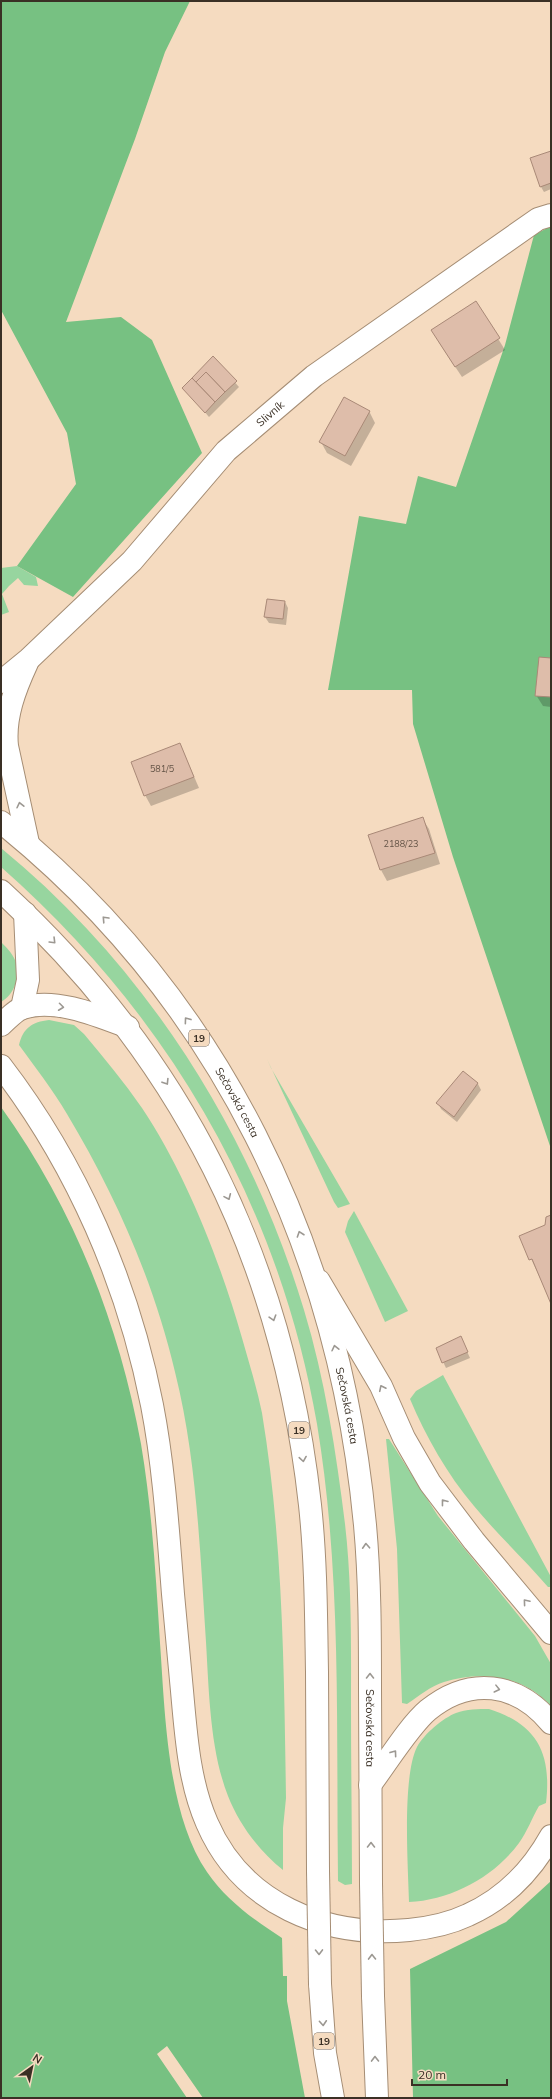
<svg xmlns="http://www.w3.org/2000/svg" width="552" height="2099" viewBox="0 0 552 2099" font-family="Mulish,sans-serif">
  <rect width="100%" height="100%" fill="#f5dbc0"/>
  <g fill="#97d59f">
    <polygon points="17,566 36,577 38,586 24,585 18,578 9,586 2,594 9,612 1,615 1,568"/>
    <path d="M1,848C146,967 250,1131 304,1310C325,1379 336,1452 345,1524C352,1584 351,1646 351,1707C351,1766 352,1825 352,1884L345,1885L338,1881C336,1729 342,1574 317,1424C279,1204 168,1014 1,867Z"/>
    <path d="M1,942C6,947 12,953 15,960C21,975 15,994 1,1002Z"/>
    <path d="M49,1020L74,1025L84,1034C104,1058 124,1082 142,1108C186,1174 220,1261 242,1338C249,1363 257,1388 262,1413C283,1540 284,1669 286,1798L283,1828V1870C259,1851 239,1824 228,1796C210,1750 209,1691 206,1642C200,1552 197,1460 175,1372C154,1282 115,1194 67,1114C53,1090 35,1067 19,1045C23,1028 32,1022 49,1020Z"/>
    <polygon points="267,1059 271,1068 350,1204 338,1208 334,1202"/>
    <polygon points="354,1211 408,1311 385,1322 345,1232 348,1221"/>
    <path d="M443,1375L551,1577V1587H548C524,1559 497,1534 474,1506C447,1474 426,1437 410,1399L416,1391Z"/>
    <path d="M386,1439H389L438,1516L535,1636L551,1664V1706C524,1676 482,1670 444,1682C431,1686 419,1696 407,1704L402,1703L397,1549Z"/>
    <path d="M489,1709C536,1724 552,1752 546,1803L539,1806C532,1818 527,1832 519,1843C494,1877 451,1900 409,1902C408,1865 402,1777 417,1747C424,1734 443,1718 456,1713C466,1709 479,1709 489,1709Z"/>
  </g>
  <g fill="#77c182">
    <polygon points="1,1 190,1 165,52 135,139 66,322 121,317 152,340 202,453 73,597 17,566 76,484 67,433 1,310"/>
    <polygon points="551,226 551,1149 453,857 413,724 412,690 328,690 359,516 406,524 418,476 456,487 505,345 534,235"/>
    <path d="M1,1107C73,1207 119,1323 141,1444C152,1509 156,1578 160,1643C165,1712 167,1814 207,1872C226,1900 254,1920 282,1938L283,1976H287V2001L305,2098H203L167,2046L157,2054L187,2098H1Z"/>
    <polygon points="551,1881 551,2098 413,2098 410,1969 506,1922"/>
  </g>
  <g fill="#0003">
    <polygon points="551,152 551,189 544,192 541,187"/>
    <polygon points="476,303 505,350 462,377 438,341"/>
    <polygon points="213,358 239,387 209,417 184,388"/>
    <polygon points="369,411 375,423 351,466 327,453 321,442"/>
    <polygon points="285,602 288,608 286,625 269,623 265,617"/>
    <polygon points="551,659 551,707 543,706 536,695"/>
    <polygon points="180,744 199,788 151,806 145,795"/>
    <polygon points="422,818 429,829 440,864 387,881 381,870 370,835"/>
    <polygon points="463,1072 478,1084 481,1090 457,1122 441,1109 438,1103"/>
    <polygon points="551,1216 551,1302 521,1237 546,1226"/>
    <polygon points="463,1343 470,1358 446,1368 437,1349"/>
  </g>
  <g fill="#debdaa" stroke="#a98977">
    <polygon points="551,151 551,183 540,187 530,158"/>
    <polygon points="476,301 500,338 455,367 431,330"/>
    <polygon points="213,356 237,381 225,392 206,372 196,382 192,378"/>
    <polygon points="206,372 225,392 215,402 196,382"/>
    <polygon points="192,378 215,402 205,413 182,388"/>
    <polygon points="344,397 370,411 345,456 319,442"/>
    <polygon points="267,599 285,601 283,619 264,617"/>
    <polygon points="539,657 551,658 551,697 535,696"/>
    <polygon points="180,743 194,777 144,796 131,762"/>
    <polygon points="423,817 435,853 380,870 368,835"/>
    <polygon points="463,1071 478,1083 454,1117 436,1103"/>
    <polygon points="551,1215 551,1304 532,1259 529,1260 519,1236 545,1225 546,1217"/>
    <polygon points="461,1336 468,1352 442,1363 436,1348"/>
  </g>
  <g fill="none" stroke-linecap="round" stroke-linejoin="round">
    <g stroke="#a58d74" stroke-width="24">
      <g id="minor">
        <path d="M27,663C15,689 4,717 7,746L28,843"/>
        <path id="s1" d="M1,682L29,659L132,561L226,451L314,376L538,219L551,215"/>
        <polyline points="22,1008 28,980 25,913"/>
        <path d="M1,1025C7,1020 15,1010 23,1008C54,997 99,1016 128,1027"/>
        <path d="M1,1066C77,1165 128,1283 152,1405C164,1467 168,1531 173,1594C176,1626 179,1659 182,1691C186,1735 189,1782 207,1823C242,1904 325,1938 409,1930C429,1928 449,1924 468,1915C504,1899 532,1870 551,1836"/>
        <polyline points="319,1281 381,1386 404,1438 430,1483 474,1541 551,1633"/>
        <path d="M370,1785C386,1764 409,1726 428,1710C470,1676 517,1682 551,1723"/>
      </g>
    </g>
    <g stroke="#a58d74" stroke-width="24">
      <g id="major">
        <path id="s2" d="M1,822C220,998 339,1247 365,1525C370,1580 370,1635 370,1690C370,1755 371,1819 371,1884"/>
        <path d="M1,891C183,1058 283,1259 310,1505C316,1561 316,1616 317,1672C317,1738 318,1805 318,1871"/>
        <polyline points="320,1984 325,2053 333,2098"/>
        <polyline points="373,1996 377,2098"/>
      </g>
    </g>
    <use href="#minor" stroke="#fff" stroke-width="22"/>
    <use href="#major" stroke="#fff" stroke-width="22"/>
    <g stroke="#a58d74" stroke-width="24" stroke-linecap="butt">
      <g id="major-bridge">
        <polyline points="318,1871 320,1984"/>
        <polyline points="371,1884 373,1996"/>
      </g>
    </g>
    <use href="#major-bridge" stroke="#fff" stroke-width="22"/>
  </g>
  <defs><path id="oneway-chevron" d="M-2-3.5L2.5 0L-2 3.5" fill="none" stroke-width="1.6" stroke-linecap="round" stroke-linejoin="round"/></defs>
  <g stroke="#9c9892">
    <use href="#oneway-chevron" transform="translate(20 805) rotate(-103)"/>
    <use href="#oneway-chevron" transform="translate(105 919) rotate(-133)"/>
    <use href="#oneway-chevron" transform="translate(53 941) rotate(45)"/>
    <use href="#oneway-chevron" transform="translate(61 1007) rotate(7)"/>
    <use href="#oneway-chevron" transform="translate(187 1020) rotate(-126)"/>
    <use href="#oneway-chevron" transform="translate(166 1082) rotate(58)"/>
    <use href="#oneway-chevron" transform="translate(228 1197) rotate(66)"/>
    <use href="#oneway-chevron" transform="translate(300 1234) rotate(-109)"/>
    <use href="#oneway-chevron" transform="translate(273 1318) rotate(73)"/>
    <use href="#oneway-chevron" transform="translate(335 1348) rotate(-103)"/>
    <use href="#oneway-chevron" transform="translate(382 1388) rotate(-116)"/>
    <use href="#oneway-chevron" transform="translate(303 1459) rotate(81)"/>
    <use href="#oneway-chevron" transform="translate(444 1502) rotate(-128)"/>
    <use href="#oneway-chevron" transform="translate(366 1546) rotate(-93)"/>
    <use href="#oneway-chevron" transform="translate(526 1602) rotate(-130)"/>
    <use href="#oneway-chevron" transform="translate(370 1676) rotate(-90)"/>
    <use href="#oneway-chevron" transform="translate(497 1689) rotate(14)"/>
    <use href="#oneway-chevron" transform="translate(394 1753) rotate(-54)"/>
    <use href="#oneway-chevron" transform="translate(371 1845) rotate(-90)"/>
    <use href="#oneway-chevron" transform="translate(319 1952) rotate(89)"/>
    <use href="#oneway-chevron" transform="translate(372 1957) rotate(-91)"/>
    <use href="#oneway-chevron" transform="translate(323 2023) rotate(86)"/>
    <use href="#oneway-chevron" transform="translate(375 2059) rotate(-91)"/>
  </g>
  <g text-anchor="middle" stroke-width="3" stroke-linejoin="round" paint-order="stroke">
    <g font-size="9" fill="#635346">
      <text x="162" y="772">581/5</text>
      <text x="401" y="847">2188/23</text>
    </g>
    <g fill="#f5dbc0" stroke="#726354" stroke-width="1">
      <rect x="189" y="1030" width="20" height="16" rx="3"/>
      <rect x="289" y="1422" width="20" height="16" rx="3"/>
      <rect x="314" y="2033" width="20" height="16" rx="3"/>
    </g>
    <g font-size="10" font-weight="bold" fill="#3a3025">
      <text x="199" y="1042">19</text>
      <text x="299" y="1434">19</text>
      <text x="324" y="2045">19</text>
    </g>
    <g font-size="11" fill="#3a3025" stroke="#f5dbc0">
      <text dy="4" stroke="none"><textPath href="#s1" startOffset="381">Slivník</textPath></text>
      <text dy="4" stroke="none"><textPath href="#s2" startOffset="369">Sečovská cesta</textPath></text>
      <text dy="4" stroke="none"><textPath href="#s2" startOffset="693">Sečovská cesta</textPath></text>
      <text dy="4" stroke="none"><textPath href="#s2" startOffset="1017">Sečovská cesta</textPath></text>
    </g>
  </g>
  <rect width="552" height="2099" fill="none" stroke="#3a3025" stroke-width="4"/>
  <g transform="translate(32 2067) rotate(33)" stroke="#f5dbc0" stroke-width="3" paint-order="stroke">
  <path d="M0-3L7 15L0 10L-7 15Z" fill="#3a3025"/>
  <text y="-6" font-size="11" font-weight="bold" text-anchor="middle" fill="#3a3025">N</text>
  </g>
  <path d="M412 2079v6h95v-6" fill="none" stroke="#3a3025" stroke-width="2"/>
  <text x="418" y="2079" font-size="12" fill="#3a3025" stroke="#f5dbc0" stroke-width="3" paint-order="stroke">20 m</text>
</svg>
